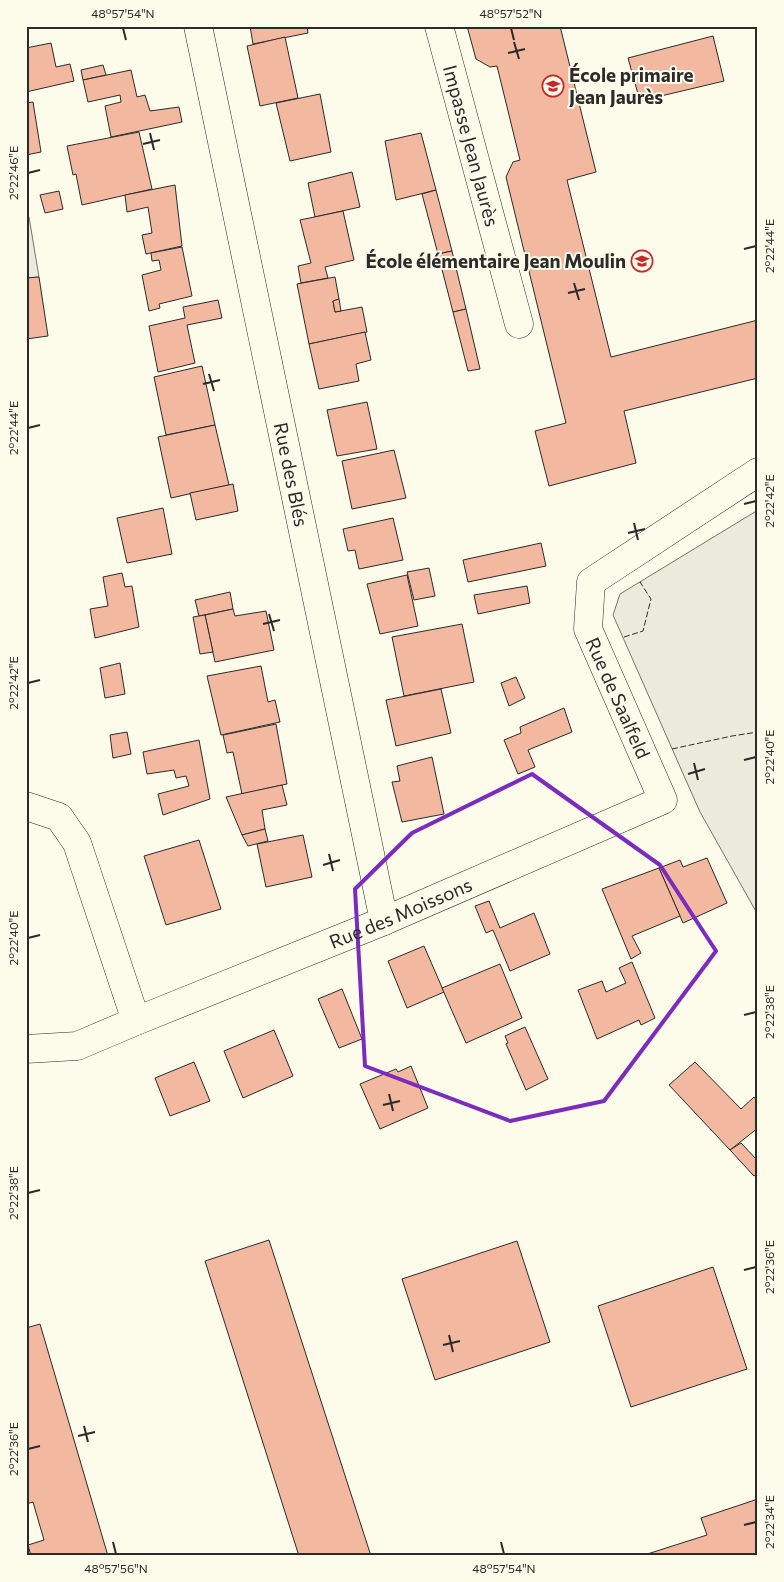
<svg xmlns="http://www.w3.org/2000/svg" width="784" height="1582" viewBox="0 0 784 1582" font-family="Commissioner,sans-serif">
  <rect width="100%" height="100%" fill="#fdfbea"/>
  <g fill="#ecebdb" stroke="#74746e">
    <polygon points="26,217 29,217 39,277 26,278"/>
    <polygon points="758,510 758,915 700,812 613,615 620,594"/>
  </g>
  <g fill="#f2b8a0" stroke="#2b2b2b">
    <polygon points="250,26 307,26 308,33 253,44"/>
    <polygon points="467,26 560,26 596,172 567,180 611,357 758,320 758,378 624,411 636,463 549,486 535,431 566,423 506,177 513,162 520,160 497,66 490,67 476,59"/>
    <polygon points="713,36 724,81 640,101 628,58"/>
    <polygon points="285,37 298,98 260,106 247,46"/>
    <polygon points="51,43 56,67 70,64 74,81 26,92 26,48"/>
    <polygon points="103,65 106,75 83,80 81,70"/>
    <polygon points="131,70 137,97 145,95 150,111 179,107 182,122 111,137 105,106 121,102 120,95 88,102 83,80"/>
    <polygon points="320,94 331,152 290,161 276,103"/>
    <polygon points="33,102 41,152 26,155 26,103"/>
    <polygon points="139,132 152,189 82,205 76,174 73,175 67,146"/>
    <polygon points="421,133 436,190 396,200 385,141"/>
    <polygon points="352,172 360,207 315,217 308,183"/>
    <polygon points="175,185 182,246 146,254 142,235 152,233 148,207 127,212 125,195"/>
    <polygon points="436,190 452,251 438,254 422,194"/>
    <polygon points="59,191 63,209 45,213 40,195"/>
    <polygon points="343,211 354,260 325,267 328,278 301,283 298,266 311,263 300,220"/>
    <polygon points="182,247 192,296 159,304 160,308 149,311 142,275 161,270 159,260 152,261 151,253"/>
    <polygon points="452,251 466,309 453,312 438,254"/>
    <polygon points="39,277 48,336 26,339 26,278"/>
    <polygon points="335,277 339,299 333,301 335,312 362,307 367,332 309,344 297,284"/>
    <polygon points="339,299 341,311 335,312 333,301"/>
    <polygon points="218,300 222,318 187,325 195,363 158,372 149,326 185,318 183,307"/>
    <polygon points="466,309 480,369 468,371 453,312"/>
    <polygon points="365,332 371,360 356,364 359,381 319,389 309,344"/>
    <polygon points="202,366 215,425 166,435 154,377"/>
    <polygon points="367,402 377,449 337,456 327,410"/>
    <polygon points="215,425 229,485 171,498 158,437"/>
    <polygon points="394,450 406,498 352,509 342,461"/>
    <polygon points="233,484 238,511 196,520 190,493"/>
    <polygon points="163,508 172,554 127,563 117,518"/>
    <polygon points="393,518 403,560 359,569 355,550 348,551 343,529"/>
    <polygon points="541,543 546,566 468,582 463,560"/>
    <polygon points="429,568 435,596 414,600 407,572"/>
    <polygon points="122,573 125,587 132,586 139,627 95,638 90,609 108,606 103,577"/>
    <polygon points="407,575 418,626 380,634 367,584"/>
    <polygon points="527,586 530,603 478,614 474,595"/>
    <polygon points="230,592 233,609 199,616 195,600"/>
    <polygon points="233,609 235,616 266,611 274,650 215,662 205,615"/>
    <polygon points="205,615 213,652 200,654 193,617"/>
    <polygon points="462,624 474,682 404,696 392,637"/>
    <polygon points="120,663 125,694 105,698 100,668"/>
    <polygon points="261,666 268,702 275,700 280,722 221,735 207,676"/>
    <polygon points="516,677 525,698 509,706 501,683"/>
    <polygon points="441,689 451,733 396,746 386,700"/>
    <polygon points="564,708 572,732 528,750 535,767 518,774 504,740 521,733 520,727"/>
    <polygon points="276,724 287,784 242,794 233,752 227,753 223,735"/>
    <polygon points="127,732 131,754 113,758 110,735"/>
    <polygon points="199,740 210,799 163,815 158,794 189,786 186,776 176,778 174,770 147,774 143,752"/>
    <polygon points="432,757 444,814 402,822 392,782 400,781 397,766"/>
    <polygon points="282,785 287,805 262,810 265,829 242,835 226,797"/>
    <polygon points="265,829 268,841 248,846 242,835"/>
    <polygon points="303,835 312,877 266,887 257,844"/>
    <polygon points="199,840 221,909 166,925 144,856"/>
    <polygon points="707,858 727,903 683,923 659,868 680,860 683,867"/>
    <polygon points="659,868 680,916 632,936 641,953 631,959 602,889"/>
    <polygon points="489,901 500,928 534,913 550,954 510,971 493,930 486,933 475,906"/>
    <polygon points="424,946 444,992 407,1008 388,961"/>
    <polygon points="632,962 655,1018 641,1025 639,1020 597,1039 578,990 602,981 606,992 626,983 619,968"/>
    <polygon points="500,964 522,1018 466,1043 442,988"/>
    <polygon points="342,989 362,1039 339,1048 318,999"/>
    <polygon points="525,1027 548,1079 526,1090 506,1044 508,1043 505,1036"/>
    <polygon points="274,1030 293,1076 243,1098 224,1051"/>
    <polygon points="194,1062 210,1101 170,1116 155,1078"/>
    <polygon points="695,1062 741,1109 754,1097 758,1102 758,1128 730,1150 669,1085"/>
    <polygon points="411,1066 428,1108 380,1129 360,1084 396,1069 398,1072"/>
    <polygon points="741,1143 758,1161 756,1166 758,1173 754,1176 730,1150"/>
    <polygon points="269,1240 371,1556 299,1556 205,1261"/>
    <polygon points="517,1241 550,1342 435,1380 402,1279"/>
    <polygon points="713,1267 747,1369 631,1407 598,1306"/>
    <polygon points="40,1324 108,1556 31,1556 28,1545 44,1540 33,1502 26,1504 26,1328"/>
    <polygon points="758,1499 758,1556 641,1556 707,1535 701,1518"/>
  </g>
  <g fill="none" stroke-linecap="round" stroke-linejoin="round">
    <g stroke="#2b2b2b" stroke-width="29">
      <g id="street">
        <path id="s1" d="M198,26L384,921"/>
        <path id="s2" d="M439,26L519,324"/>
        <polyline points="26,806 59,817 77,843 136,1021"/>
        <path id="s3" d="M26,1049L77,1046L136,1021L384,921L663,800L588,629L591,582L758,472"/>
      </g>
    </g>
    <use href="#street" stroke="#fdfbea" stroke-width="28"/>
    <g stroke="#2b2b2b" stroke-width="1" stroke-dasharray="6 2.5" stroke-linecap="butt">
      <polyline points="624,637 643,631 651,599 640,582"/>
      <polyline points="672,749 732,736 758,732"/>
    </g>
  </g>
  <path fill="none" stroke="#7b2cbf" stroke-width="4" stroke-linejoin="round" d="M532,774L660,865L716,951L604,1101L510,1121L365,1066L355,889L412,833Z"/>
  <path fill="none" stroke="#2b2b2b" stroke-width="2" d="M123,28L126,40M511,28L514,40M514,42L519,59M508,53L525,49M150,133L154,150M143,144L160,140M28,173L40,170M744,249L756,246M574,283L579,300M568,293L585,289M209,374L214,391M203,384L220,380M28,428L40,425M744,504L756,501M634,523L638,540M628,533L645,529M269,614L274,631M263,624L280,620M28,683L40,680M744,760L756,757M694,763L698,780M688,774L705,769M329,854L333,871M323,865L340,860M28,938L40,935M744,1015L756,1012M389,1094L393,1111M383,1105L400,1101M28,1193L40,1190M744,1270L756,1267M449,1335L453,1352M443,1345L460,1341M84,1426L88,1442M78,1436L95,1432M28,1449L40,1446M744,1525L756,1522M113,1542L116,1554M501,1542L504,1554"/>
  <defs>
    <g id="school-ring" transform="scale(1.125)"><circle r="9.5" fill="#fdfbea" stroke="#c62828" stroke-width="1.5"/><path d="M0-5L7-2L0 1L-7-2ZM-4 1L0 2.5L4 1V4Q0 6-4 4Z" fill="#c62828"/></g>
  </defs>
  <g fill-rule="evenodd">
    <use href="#school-ring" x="553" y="86"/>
    <use href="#school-ring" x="642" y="261"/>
  </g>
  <g text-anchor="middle" stroke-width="4" stroke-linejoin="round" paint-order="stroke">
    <g font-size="19" font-weight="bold" fill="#2b2b2b" stroke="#fdfbea" text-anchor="start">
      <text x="569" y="82">École primaire<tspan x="569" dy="22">Jean Jaurès</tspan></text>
      <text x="626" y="268" text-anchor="end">École élémentaire Jean Moulin</text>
    </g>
    <g font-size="19" fill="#2b2b2b" stroke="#fdfbea">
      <text dy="7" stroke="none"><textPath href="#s2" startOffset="124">Impasse Jean Jaurès</textPath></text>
      <text dy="7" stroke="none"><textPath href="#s1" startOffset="458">Rue des Blés</textPath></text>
      <text transform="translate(618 698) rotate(66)" y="7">Rue de Saalfeld</text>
      <text dy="7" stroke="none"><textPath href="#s3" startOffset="401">Rue des Moissons</textPath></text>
    </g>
  </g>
  <rect width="784" height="1582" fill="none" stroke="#fdfbea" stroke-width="55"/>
  <rect x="28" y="28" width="728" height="1526" fill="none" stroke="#2b2b2b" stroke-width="2"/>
  <g font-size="12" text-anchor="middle" fill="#2b2b2b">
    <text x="123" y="18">48°57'54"N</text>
    <text x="511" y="18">48°57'52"N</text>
    <text transform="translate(14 173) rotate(-90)" y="4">2°22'46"E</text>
    <text transform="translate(770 246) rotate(-90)" y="4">2°22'44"E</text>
    <text transform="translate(14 428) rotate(-90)" y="4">2°22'44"E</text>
    <text transform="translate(770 501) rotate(-90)" y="4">2°22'42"E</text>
    <text transform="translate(14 683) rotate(-90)" y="4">2°22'42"E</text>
    <text transform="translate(770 757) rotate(-90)" y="4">2°22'40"E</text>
    <text transform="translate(14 938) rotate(-90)" y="4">2°22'40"E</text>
    <text transform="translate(770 1012) rotate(-90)" y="4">2°22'38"E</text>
    <text transform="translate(14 1193) rotate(-90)" y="4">2°22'38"E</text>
    <text transform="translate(770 1267) rotate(-90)" y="4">2°22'36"E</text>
    <text transform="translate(14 1449) rotate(-90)" y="4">2°22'36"E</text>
    <text transform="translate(770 1522) rotate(-90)" y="4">2°22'34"E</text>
    <text x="116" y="1573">48°57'56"N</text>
    <text x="504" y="1573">48°57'54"N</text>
  </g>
</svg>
